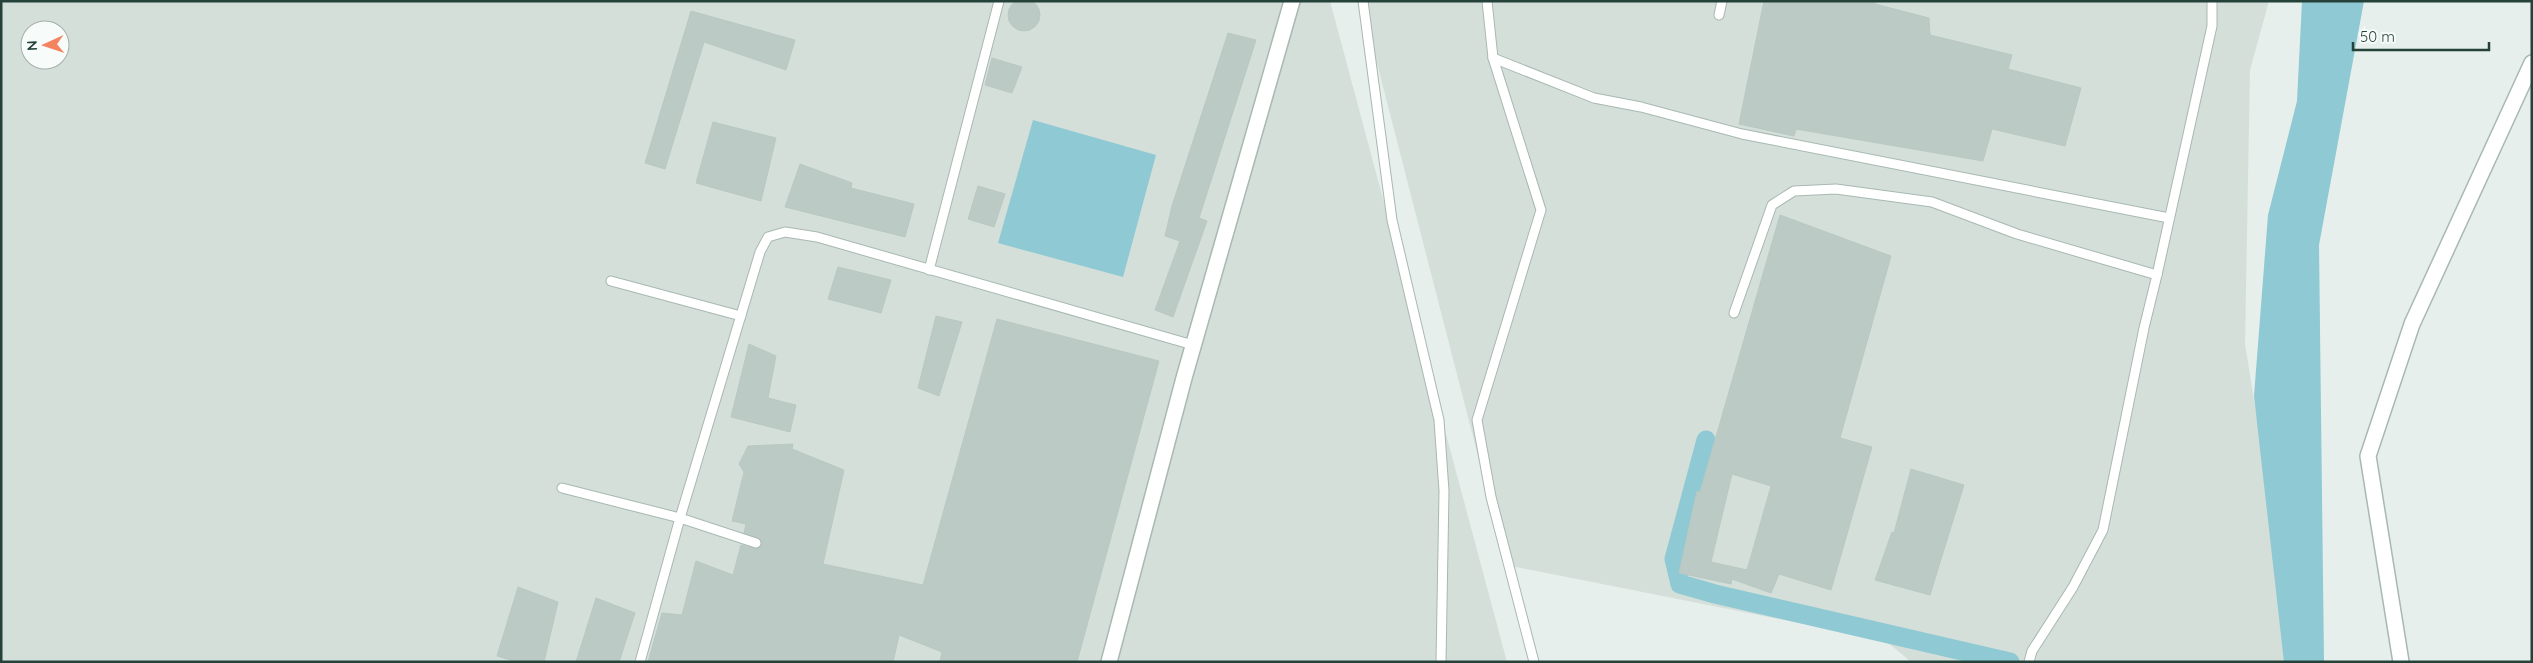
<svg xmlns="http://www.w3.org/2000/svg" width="2533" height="663" viewBox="0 0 2533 663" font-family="Quicksand,sans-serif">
  <rect width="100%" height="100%" fill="#e6efeb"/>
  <g fill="#d4dfda" fill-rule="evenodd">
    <path d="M1,1H1330L1507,662H1ZM30,30H60V60H30Z"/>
    <polygon points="1361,1 2269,1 2250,70 2245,344 2296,662 1911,662 1885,640 1506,565"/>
  </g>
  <g fill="#8ec9d4">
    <polygon points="2302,1 2364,1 2319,245 2324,662 2284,662 2254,396 2268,215 2297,101"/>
    <polygon points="1033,120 1156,155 1123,277 998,243"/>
  </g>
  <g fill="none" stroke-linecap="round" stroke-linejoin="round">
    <polyline stroke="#8ec9d4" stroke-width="19" points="1706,440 1674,559 1680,584 1715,594 2010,662"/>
  </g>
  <g fill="#bbcac4" stroke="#b8c9c2" fill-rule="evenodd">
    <circle cx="1024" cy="15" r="16"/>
    <polygon points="1764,1 1875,1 1875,4 1929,18 1930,35 2012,55 2008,69 2081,88 2065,146 1992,129 1983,161 1796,129 1794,136 1739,124"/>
    <polygon points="691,11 795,40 786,70 704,42 665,169 645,163"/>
    <polygon points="1228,33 1256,40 1199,218 1207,221 1173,317 1155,310 1180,241 1165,236 1172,206"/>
    <polygon points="992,58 1022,67 1012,93 985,85"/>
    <polygon points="713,122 776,138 761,201 696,183"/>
    <polygon points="800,164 852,183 851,188 914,204 905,237 785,207"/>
    <polygon points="978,186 1005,194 994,227 968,219"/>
    <path d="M1780,215L1891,256L1840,438L1872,447L1831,590L1779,574L1771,593L1732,579L1731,584L1679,573L1697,491L1700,492ZM1732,474L1771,486L1747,570L1711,562Z"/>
    <polygon points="838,267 891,280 881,313 828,299"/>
    <polygon points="936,316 962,322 939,396 918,388"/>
    <polygon points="997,319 1159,361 1077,662 940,662 942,652 899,635 893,662 648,662 662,613 682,615 696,561 733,575 741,545 757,549 762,545 760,539 744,533 746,524 732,521 744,472 739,464 748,446 793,444 792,449 844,470 823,564 923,585"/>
    <polygon points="749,344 776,356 768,398 796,405 790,432 731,417"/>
    <polygon points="1911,469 1964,485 1930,595 1875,580 1892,532 1894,533"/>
    <polygon points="518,587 558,602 544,662 517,662 497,656"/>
    <polygon points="596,598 635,613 619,662 576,662"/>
  </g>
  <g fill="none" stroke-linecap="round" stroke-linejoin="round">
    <g stroke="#a8b8b2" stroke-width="11">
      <g id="service">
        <polyline points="1363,1 1392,220 1439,420 1444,491 1441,662"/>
        <polyline points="1487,1 1493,58 1541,210 1477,420 1491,497 1534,662"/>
        <polyline points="1719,15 1722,1"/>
        <polyline points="1493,58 1594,98 1641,107 1742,134 2169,218"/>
        <polyline points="929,270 999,1"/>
        <polyline points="2157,275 2212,26 2212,1"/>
        <polyline points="611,281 741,316"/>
        <polyline points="1734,313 1772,205 1794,191 1836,189 1932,202 2017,234 2157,275 2144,328 2103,530 2073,587 2032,651 2029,662"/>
        <polyline points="562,488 680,518 756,543"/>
        <polyline points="640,662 680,518 760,252 768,237 785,232 817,237 1193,345"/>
      </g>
    </g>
    <g stroke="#a8b8b2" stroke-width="18">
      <g id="minor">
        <polyline points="1109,662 1184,378 1292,1"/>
        <polyline points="2401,662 2368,456 2412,324 2532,63"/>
      </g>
    </g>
    <use href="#service" stroke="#fff" stroke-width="9"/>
    <use href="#minor" stroke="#fff" stroke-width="15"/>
  </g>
  <rect width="2533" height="663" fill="none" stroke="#24423a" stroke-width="5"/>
  <g transform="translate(45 45) rotate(267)"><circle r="24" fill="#f7fbf9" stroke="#a3b1ad"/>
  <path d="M0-4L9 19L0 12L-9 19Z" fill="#f4845f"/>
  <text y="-8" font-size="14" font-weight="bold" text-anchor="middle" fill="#24423a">N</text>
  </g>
  <path d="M2353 42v8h136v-8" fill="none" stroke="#24423a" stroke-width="2.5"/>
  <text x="2360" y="42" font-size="15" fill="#24423a" stroke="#f7fbf9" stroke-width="4" paint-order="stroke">50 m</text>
</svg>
